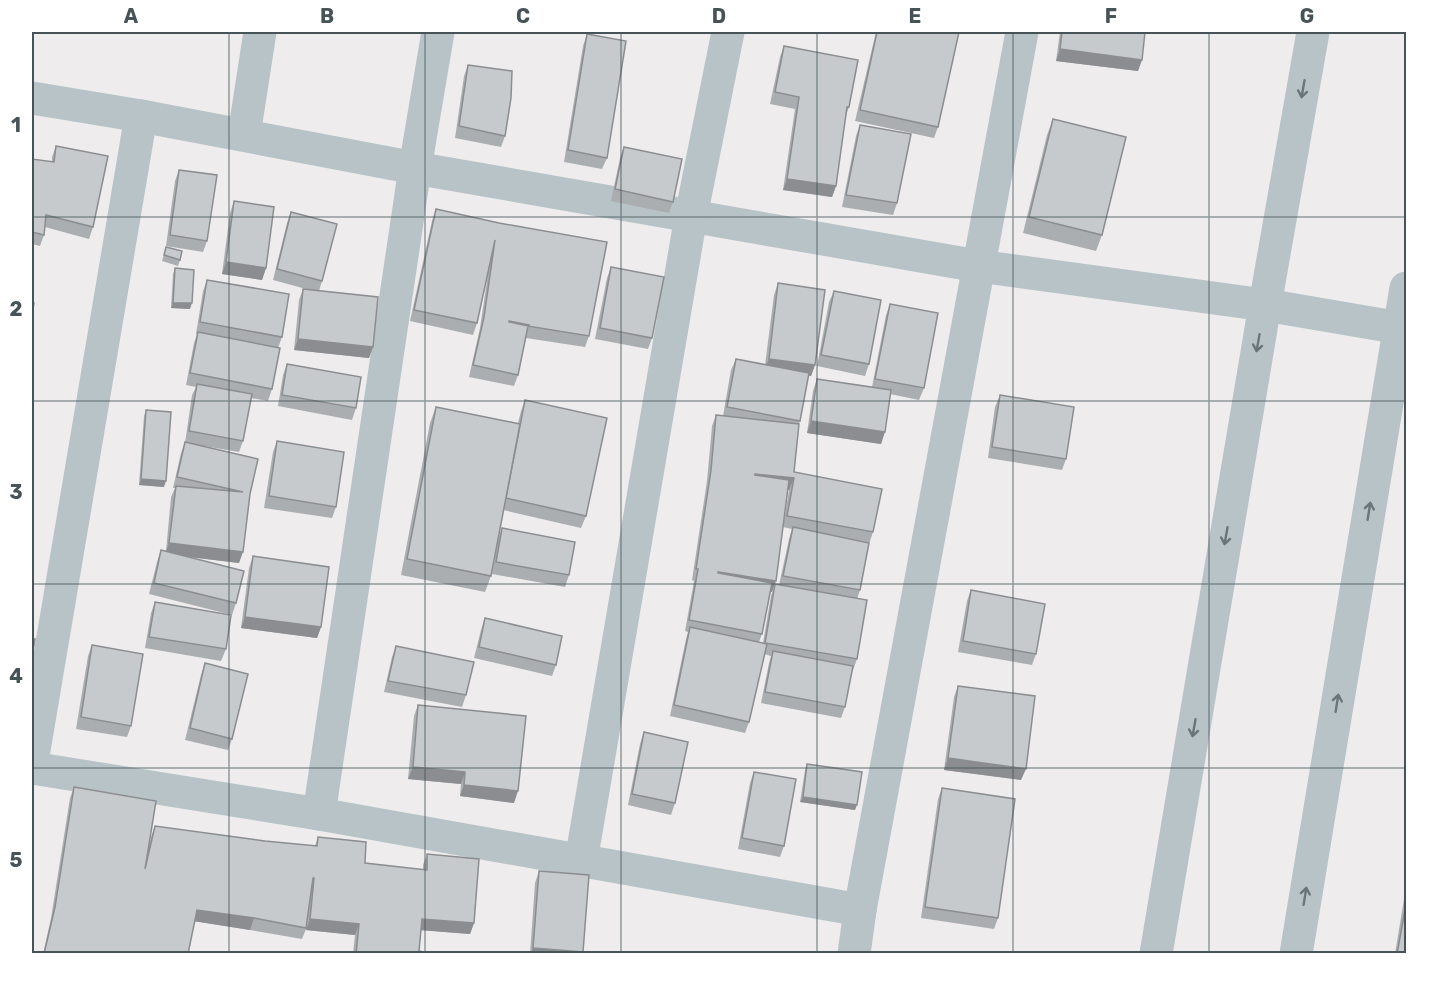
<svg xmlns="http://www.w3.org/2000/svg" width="1438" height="985" viewBox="0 0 1438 985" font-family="Rubik,sans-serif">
  <rect width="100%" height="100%" fill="#eeecec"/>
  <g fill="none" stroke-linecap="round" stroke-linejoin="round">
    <g stroke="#b8c3c7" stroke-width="33">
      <polyline points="32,98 141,116 415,168 978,266 1265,305 1406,329"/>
      <polyline points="244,135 260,32"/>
      <polyline points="32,762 141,116"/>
      <polyline points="32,768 319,814 860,910"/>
      <polyline points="319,814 415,168 438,32"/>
      <polyline points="581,861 691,216 728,32"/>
      <polyline points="854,954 860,910 1022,32"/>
      <polyline points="1156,954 1265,305 1313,32"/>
      <polyline points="1296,954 1406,288"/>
    </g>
  </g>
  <g fill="#aaaeb0" fill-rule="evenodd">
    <polygon points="876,32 959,32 938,127 934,138 855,121"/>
    <polygon points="1060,32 1145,32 1138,71 1056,61"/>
    <polygon points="587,34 607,158 602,169 564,162 583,46"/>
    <polygon points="784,46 849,107 845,118 836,186 832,197 783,190 795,109 770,104 780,57"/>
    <polygon points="468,65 505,136 501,147 455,138 464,76"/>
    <polygon points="1053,119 1102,235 1096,251 1023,233 1047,135"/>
    <polygon points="860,125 897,203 893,215 842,207 856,136"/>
    <polygon points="56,146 93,227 89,239 45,227 44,235 40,246 32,244 32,159 52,162 52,157"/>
    <polygon points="624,147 673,202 669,213 611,201 620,158"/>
    <polygon points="179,170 207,241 203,252 166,246 175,181"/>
    <polygon points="234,201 266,268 262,280 222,274 230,213"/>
    <polygon points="436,209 499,223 589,336 585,347 526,338 518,375 514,386 469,377 480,328 488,274 477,323 473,335 410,321 432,221"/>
    <polygon points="291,212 322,281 319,291 373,347 369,358 294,350 299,300 303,289 306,289 273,280 287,223"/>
    <polygon points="166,247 180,260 178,266 162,261"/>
    <polygon points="611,267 652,338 648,349 595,339 607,278"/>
    <polygon points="175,268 190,309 171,308 173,274"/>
    <polygon points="207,280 282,337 278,348 272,389 268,401 251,398 243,441 239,452 204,446 250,494 239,563 189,557 236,603 232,615 149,594 157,562 161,550 166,551 171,497 175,488 173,488 181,453 185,443 192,395 196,387 186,385 194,343 197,334 196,334 203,291"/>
    <path d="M778,283L815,365L811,376H808L799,424L794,472L873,532L869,544L860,590L857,599V659L853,670H852L845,707L841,718L761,703L769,663L771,656L764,654L749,722L745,733L670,716L686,639L688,632L685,631L694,581L692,580L707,481L712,426L716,415L723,416L731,370L736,359L765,365L774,295ZM788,490H789L783,527ZM783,527L792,529L789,539L779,585L775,584L771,596L763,643L759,642L762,634L770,592H772Z"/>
    <polygon points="834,291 869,364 865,376 817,366 829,302"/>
    <polygon points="890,304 924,388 919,400 890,394 881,444 807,433 813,391 817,379 872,387 886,315"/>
    <polygon points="287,364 356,408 352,420 278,406 283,375"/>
    <polygon points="1000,395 1066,459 1062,470 988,458 995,407"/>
    <polygon points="525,400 586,516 581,528 503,510 491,576 485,592 401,575 430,423 436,407 518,423 521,411"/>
    <polygon points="146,410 164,487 139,485 144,416"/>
    <polygon points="277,441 336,507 332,518 264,508 273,452"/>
    <polygon points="502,528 569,575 565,587 492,574 498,540"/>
    <polygon points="253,556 321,627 317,638 241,628 249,568"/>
    <polygon points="971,590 1036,654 1032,665 958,652 967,601"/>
    <polygon points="155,602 226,649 221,661 145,648 151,613"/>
    <polygon points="485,618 556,665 552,676 474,658 481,630"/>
    <polygon points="92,645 131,726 127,737 76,729 88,656"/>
    <polygon points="396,646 466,695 462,707 384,692 392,657"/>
    <polygon points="205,663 232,739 228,750 185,740 201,675"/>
    <polygon points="958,686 1021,780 944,770 954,697"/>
    <polygon points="418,705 514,803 460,796 461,784 408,779 414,716"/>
    <polygon points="644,732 675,803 671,815 628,805 640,744"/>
    <polygon points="807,764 855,810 800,802 805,770"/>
    <polygon points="754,772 784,846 780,857 738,849 750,783"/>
    <polygon points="74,787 147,852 151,837 155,826 265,841 315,846 318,837 365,863 423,870 423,865 427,854 474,923 470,934 421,930 419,951 433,954 353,954 355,935 306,930 306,929 302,939 250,930 194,921 188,954 43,954 51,918 70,798"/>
    <polygon points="942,788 998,918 994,929 921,918 938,799"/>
    <polygon points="539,871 583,952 619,954 530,954 535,883"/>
    <polygon points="1407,893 1407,954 1395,954 1404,899"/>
  </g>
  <g fill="#8b8d90">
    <polygon points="1060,49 1142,60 1138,71 1056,61"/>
    <polygon points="787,179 836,186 832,197 783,190"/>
    <polygon points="226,262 266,268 262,280 222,274"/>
    <polygon points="173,303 192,303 190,309 171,308"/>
    <polygon points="298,339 373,347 369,358 294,350"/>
    <polygon points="769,359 815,365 811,376 764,370"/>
    <polygon points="811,421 885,432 881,444 807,433"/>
    <polygon points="755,474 794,478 789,490 751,486"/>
    <polygon points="141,479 166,481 164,487 139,485"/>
    <polygon points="169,543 243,552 239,563 165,554"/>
    <polygon points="718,572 776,581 772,592 714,584"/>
    <polygon points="245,617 321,627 317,638 241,628"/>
    <polygon points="948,758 1026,769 1021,780 944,770"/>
    <polygon points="413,767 465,772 461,784 408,779"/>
    <polygon points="464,785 518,791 514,803 460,796"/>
    <polygon points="803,797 857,805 855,810 800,802"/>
    <polygon points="197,910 254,918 250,930 193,921"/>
    <polygon points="310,919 359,924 355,935 306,930"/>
    <polygon points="422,919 474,923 470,934 418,930"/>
    <polygon points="533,948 583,952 583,954 531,954"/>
  </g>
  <g fill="#c6cacd" stroke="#8b8d90" stroke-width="1.5" fill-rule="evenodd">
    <polygon points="877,32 959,32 938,127 860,110"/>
    <polygon points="1062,32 1145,32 1142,60 1060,49"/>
    <polygon points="587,34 626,41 607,158 568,150"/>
    <polygon points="784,46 858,60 849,107 847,107 836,186 787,179 799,97 775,92"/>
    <polygon points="468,65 512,71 511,98 505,136 459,126"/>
    <polygon points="1053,119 1126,137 1102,235 1029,217"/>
    <polygon points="860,125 911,134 897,203 846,195"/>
    <polygon points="56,146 108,156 93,227 46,215 44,235 32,232 32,159 54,162"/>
    <polygon points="624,147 682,159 673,202 615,189"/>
    <polygon points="179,170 217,175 207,241 170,235"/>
    <polygon points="234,201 274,207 266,268 226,262"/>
    <path d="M436,209L499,223L607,242L589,336L528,326L518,375L473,365L484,317L495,240L477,323L414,310ZM509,321L529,325L528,326L509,322Z"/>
    <polygon points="291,212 337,224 322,281 277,269"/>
    <polygon points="166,247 182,251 180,260 164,255"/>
    <polygon points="611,267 664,277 652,338 600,328"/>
    <polygon points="175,268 194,270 192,303 173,303"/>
    <polygon points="207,280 289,294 282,337 200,322"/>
    <polygon points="778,283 825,290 815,365 769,359"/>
    <polygon points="303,289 378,297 373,347 298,339"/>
    <polygon points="834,291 881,300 869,364 821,355"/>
    <polygon points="32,302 34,303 32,315"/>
    <polygon points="890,304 938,313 924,388 875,379"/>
    <polygon points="198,332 280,348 272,389 190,373"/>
    <polygon points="736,359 809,373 800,421 727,407"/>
    <polygon points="287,364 361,377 356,408 282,395"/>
    <polygon points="817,379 891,390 885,432 811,421"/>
    <polygon points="197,384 252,394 243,441 189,431"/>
    <polygon points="1000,395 1074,407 1066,459 992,447"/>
    <polygon points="525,400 607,418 586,516 506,498"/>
    <polygon points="436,407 520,424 491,576 407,559"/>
    <polygon points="146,410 171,412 166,481 141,479"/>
    <polygon points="716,415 799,424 794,472 882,489 873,532 787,516 794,478 755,474 755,475 789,480 776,581 718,572 718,573 772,583 762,634 689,620 698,569 696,569 711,470"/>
    <polygon points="277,441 344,452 336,507 269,496"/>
    <polygon points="185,442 258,459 250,494 243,552 169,543 176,486 243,492 177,477"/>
    <polygon points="793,527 869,543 860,590 783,576"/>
    <polygon points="502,528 575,542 569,575 496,562"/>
    <polygon points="161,550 244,571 236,603 154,583"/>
    <polygon points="253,556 329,567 321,627 245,617"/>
    <polygon points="775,584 867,600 857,659 765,643"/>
    <polygon points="971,590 1045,604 1036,654 963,641"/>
    <polygon points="155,602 231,615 226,649 149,637"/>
    <polygon points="485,618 562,636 556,665 479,647"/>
    <polygon points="690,627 767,644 749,722 674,705"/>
    <polygon points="32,639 35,639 32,656"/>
    <polygon points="92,645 143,654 131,726 81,717"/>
    <polygon points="396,646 474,662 466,695 388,681"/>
    <polygon points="773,651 853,666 845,707 765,692"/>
    <polygon points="205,663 248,674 232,739 190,728"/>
    <polygon points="958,686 1035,696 1026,769 948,758"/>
    <polygon points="418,705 526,716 518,791 464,785 465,772 413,767"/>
    <polygon points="644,732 688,742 675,803 632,794"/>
    <polygon points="807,764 862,772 857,805 803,797"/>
    <polygon points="754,772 796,779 784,846 742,838"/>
    <polygon points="74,787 156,801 145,869 155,826 265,841 317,846 318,837 366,842 365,863 427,870 427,854 479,859 474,923 422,919 419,951 433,954 356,954 359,924 310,919 314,878 313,878 306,928 254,918 197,910 188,954 44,954 55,907"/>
    <polygon points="942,788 1015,799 998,918 925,907"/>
    <polygon points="539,871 589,875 583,952 533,948"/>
    <polygon points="1407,899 1407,954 1397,954"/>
    <polygon points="583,952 619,953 619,954 583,954"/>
  </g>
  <defs><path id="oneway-shaft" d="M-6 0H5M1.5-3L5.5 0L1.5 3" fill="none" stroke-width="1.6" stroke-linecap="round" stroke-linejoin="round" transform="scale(1.5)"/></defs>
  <g stroke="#687579">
    <use href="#oneway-shaft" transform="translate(1303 89) rotate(100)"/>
    <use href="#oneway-shaft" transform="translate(1258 343) rotate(100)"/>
    <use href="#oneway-shaft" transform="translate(1369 511) rotate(-81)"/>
    <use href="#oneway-shaft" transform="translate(1226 536) rotate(100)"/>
    <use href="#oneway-shaft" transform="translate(1337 703) rotate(-81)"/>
    <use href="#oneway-shaft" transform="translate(1194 728) rotate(100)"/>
    <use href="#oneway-shaft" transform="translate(1305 896) rotate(-81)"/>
  </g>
  <path fill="none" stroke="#465357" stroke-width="1.5" stroke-opacity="0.55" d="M229,32V954M425,32V954M621,32V954M817,32V954M1013,32V954M1209,32V954M32,217H1406M32,401H1406M32,584H1406M32,768H1406"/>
  <rect width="1438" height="985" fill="none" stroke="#ffffff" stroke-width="66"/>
  <rect x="33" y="33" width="1372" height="919" fill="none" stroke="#465357" stroke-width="2"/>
  <g font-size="20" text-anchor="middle" font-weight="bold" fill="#465357">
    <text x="131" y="23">A</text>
    <text x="327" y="23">B</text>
    <text x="523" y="23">C</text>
    <text x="719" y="23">D</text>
    <text x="915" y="23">E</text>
    <text x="1111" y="23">F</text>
    <text x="1307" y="23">G</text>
    <text x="16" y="132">1</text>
    <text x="16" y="316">2</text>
    <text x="16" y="499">3</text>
    <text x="16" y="683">4</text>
    <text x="16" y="867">5</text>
  </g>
</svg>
